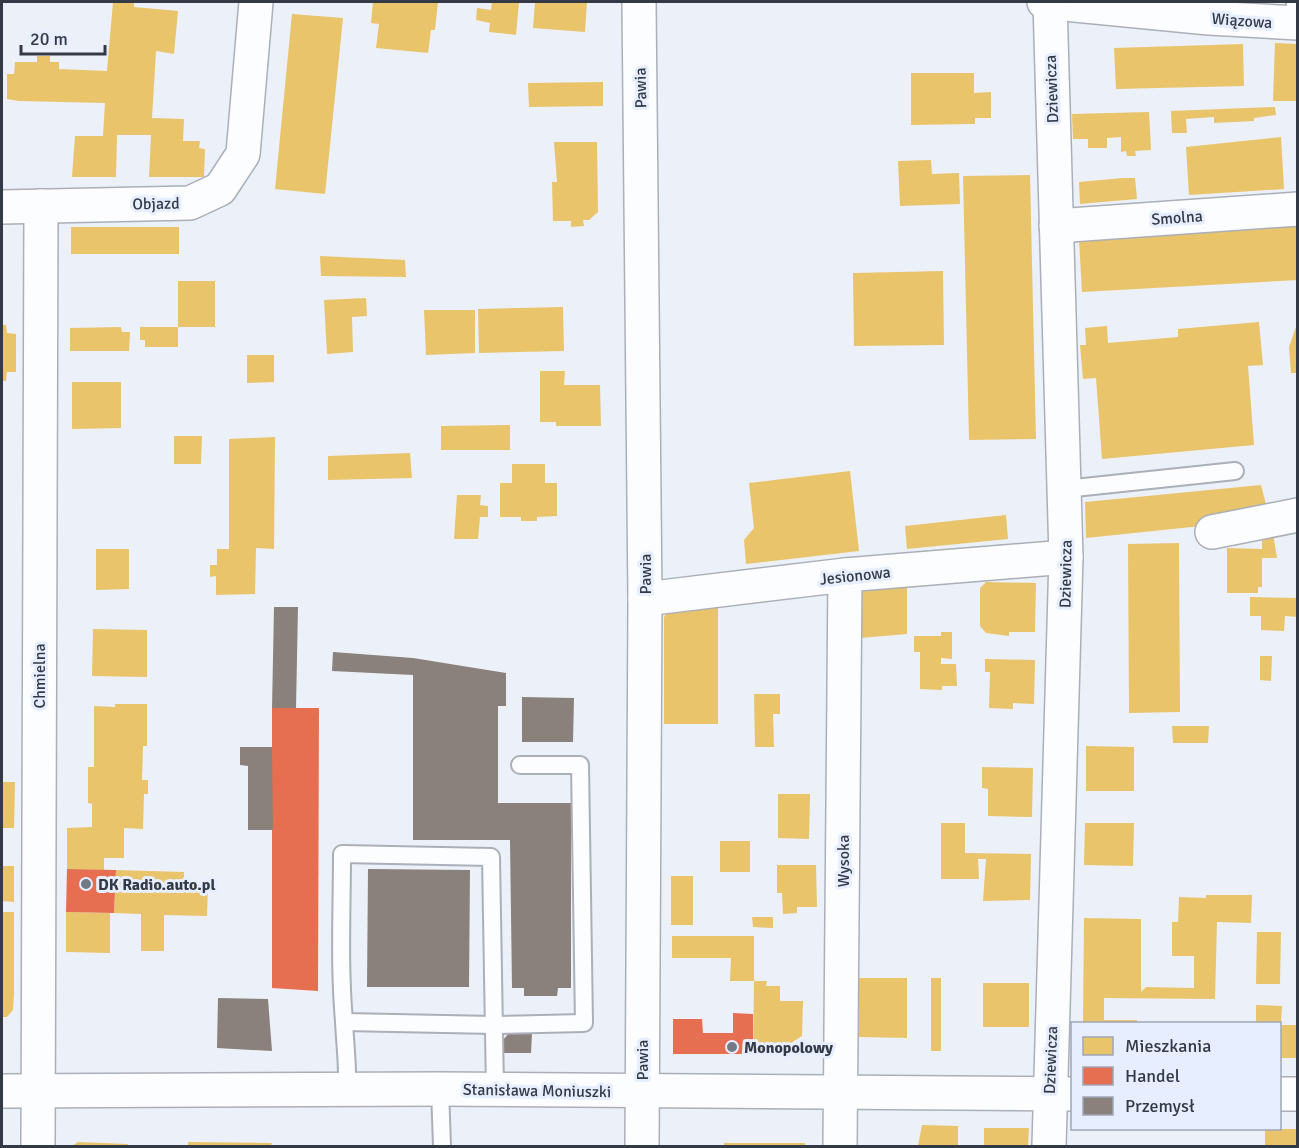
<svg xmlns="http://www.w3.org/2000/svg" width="1299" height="1148" viewBox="0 0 1299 1148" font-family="Signika,sans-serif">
  <rect width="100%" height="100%" fill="#ecf0f9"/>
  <g fill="#e9c46a">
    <polygon points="113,2 134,2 134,7 178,11 174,54 156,51 152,118 184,119 183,141 200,141 199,148 205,149 204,177 149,177 151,135 117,135 116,177 72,177 75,136 103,136 105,103 19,101 7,99 7,74 14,74 15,62 37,62 37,56 50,56 50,62 59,62 59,69 107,71"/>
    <polygon points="373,2 438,2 435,30 431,30 428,53 376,48 379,24 371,23"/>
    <polygon points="492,2 519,2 516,35 489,32 490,23 476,20 477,8 491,10"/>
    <polygon points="535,2 587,2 585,32 533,28"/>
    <polygon points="292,14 343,18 325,194 275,189"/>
    <polygon points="1275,43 1298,44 1298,101 1273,101"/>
    <polygon points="1243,44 1244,86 1116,89 1114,48"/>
    <polygon points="911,73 974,73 974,93 991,92 991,118 975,118 975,124 911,125"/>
    <polygon points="603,82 603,106 529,107 528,83"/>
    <polygon points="1275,107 1276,115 1254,118 1254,121 1214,123 1214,117 1186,119 1187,133 1172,133 1171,111"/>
    <polygon points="1149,112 1151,150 1135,151 1136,156 1127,156 1126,151 1121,152 1121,137 1107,138 1107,148 1088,148 1088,139 1073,139 1072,114"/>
    <polygon points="1281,137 1284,189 1189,195 1186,147"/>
    <polygon points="554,142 597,142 598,212 589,220 583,220 584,226 571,227 571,221 553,221 552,182 557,182"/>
    <polygon points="931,160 932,174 959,173 960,204 900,206 898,161"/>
    <polygon points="1030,175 1036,439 969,440 963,176"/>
    <polygon points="1123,178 1135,178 1137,199 1080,204 1079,182"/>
    <polygon points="1298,226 1298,280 1082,292 1079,239"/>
    <rect x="71" y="227" width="108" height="27"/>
    <polygon points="320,256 405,260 406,277 321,276"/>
    <polygon points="943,271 944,345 854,346 853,273"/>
    <rect x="178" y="281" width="37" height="46"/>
    <polygon points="366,298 367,316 352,317 353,352 327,354 324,300"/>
    <polygon points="563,307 564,351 479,353 478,309"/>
    <polygon points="424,310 475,310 475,353 426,355"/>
    <polygon points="1298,321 1298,373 1291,373 1289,347"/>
    <polygon points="1259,322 1263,365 1248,366 1254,445 1102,459 1096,378 1083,379 1080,345 1086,345 1085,328 1107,326 1108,343 1178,337 1178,329"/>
    <polygon points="2,325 6,325 7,333 16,334 16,372 7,372 6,381 2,381"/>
    <polygon points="121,327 122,332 130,332 129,351 70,351 70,328"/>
    <polygon points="140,327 178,327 178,347 145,347 145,340 140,340"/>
    <polygon points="247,355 274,355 274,382 247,383"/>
    <polygon points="540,371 565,371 564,385 600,385 601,426 556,426 556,422 540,422"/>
    <polygon points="72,382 121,382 121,428 72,429"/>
    <polygon points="510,425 510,450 441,450 441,426"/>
    <polygon points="174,436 202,436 201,464 174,464"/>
    <polygon points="275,437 274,549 256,548 255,594 216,595 216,576 210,577 210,565 217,565 217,549 229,549 229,439"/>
    <polygon points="410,453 412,478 328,480 328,456"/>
    <polygon points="512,464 545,464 545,483 557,483 557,516 537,517 537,521 521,521 521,517 500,517 500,483 512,483"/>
    <polygon points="850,471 859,551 746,564 744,540 754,528 749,483"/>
    <polygon points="1261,485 1268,512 1211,525 1086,538 1085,502"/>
    <polygon points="457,495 481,495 480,505 488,506 488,517 480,517 478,539 454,539"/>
    <polygon points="1006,515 1008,539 907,549 905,526"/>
    <polygon points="1273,533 1277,558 1262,558 1262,587 1258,587 1258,593 1227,593 1227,548 1262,549 1262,534"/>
    <polygon points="1179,543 1180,712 1129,713 1128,544"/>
    <polygon points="96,549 129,549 129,589 96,590"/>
    <polygon points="986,582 1036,583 1035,632 1009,632 1009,636 986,633 980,626 980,588"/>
    <polygon points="907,584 907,634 860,638 861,593 866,586"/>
    <polygon points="1250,597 1298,598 1298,617 1285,616 1284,631 1261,630 1261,616 1250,616"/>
    <polygon points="718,603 718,724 664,724 664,617 668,611"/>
    <polygon points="93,629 147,630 147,677 92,676"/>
    <polygon points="941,632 952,632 952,659 941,658 941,664 956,664 957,686 942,686 942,690 920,689 920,652 914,652 914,636 941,636"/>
    <polygon points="1260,656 1272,656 1271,681 1260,680"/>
    <polygon points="985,659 1035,660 1034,704 1013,703 1013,709 989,708 990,672 985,672"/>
    <polygon points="754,694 780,694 780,714 773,714 774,747 755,747"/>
    <polygon points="115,704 147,704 147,746 143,746 142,780 148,780 148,794 144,794 143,829 124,828 124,858 104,858 104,870 67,869 67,828 92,827 92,804 88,803 88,767 94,767 94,706 115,707"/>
    <polygon points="1172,726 1209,726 1208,743 1173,743"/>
    <polygon points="1086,746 1134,747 1134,791 1086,791"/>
    <polygon points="982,767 1033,768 1032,817 988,816 988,789 982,788"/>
    <polygon points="2,782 15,782 14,828 2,828"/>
    <polygon points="778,794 810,794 809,839 778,838"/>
    <polygon points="941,823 965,823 965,853 1031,854 1030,900 983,901 986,859 978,859 979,879 941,879"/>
    <polygon points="1085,823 1134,823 1133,866 1084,865"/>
    <rect x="720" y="841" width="30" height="31"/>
    <polygon points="777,865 816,865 817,907 797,907 797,913 783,914 782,893 777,893"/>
    <polygon points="2,866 14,866 14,902 2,901"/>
    <polygon points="116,870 184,872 184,885 208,885 207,916 164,915 164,951 141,951 141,914 114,913"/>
    <rect x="671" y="876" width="22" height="49"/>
    <polygon points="1206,895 1252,895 1251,923 1217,922 1215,999 1104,998 1104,1020 1137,1020 1137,1023 1083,1023 1084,918 1141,919 1141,992 1146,987 1194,988 1194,956 1172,956 1172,922 1178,922 1179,897 1206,898"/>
    <polygon points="2,912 14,912 14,995 13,1010 7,1017 2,1017"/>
    <polygon points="66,912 110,913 110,953 66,952"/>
    <polygon points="752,917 773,917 773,928 753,927"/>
    <polygon points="1257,932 1281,932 1280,984 1256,984"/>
    <polygon points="672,936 754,936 754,981 730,981 731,958 672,958"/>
    <polygon points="859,978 907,978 907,1038 859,1037"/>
    <rect x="931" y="978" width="10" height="73"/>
    <polygon points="754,981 767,981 766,986 780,986 780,1001 803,1001 802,1036 791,1043 771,1043 771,1054 753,1054"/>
    <rect x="983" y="983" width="46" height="44"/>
    <polygon points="1256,1005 1282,1006 1281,1023 1256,1023"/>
    <rect x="1280" y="1025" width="18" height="33"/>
    <polygon points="922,1125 958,1126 958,1146 918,1146"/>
    <polygon points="984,1128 1029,1128 1028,1146 984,1146"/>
    <rect x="1265" y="1129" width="33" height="17"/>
    <polygon points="78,1142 128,1144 128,1146 72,1146"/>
    <polygon points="188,1142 272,1143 271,1146 188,1146"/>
    <rect x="724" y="1143" width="81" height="3"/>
  </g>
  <g fill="#e76f51">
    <polygon points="272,708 319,708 318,991 272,988"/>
    <polygon points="67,869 116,870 114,913 66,912"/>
    <polygon points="733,1013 753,1014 753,1054 673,1054 673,1019 702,1019 703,1033 733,1033"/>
  </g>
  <g fill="#8a817c">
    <polygon points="274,607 298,607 296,708 272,708"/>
    <polygon points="333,652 413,658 506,673 506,706 498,706 498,803 571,803 571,988 558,988 557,996 524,996 524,988 512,988 510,840 413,840 413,675 332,671"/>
    <polygon points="522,697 574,698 573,742 522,742"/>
    <polygon points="240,747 272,747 273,830 248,830 248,766 240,765"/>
    <polygon points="368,869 470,870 469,987 367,987"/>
    <polygon points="218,998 268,999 272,1051 217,1048"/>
    <polygon points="509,1033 532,1033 531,1053 503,1053 503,1040"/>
  </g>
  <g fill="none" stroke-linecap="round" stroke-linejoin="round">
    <g stroke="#abafb8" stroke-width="20">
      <g id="lane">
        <polyline points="1294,23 1295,2"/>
        <polyline points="1065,489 1235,471"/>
        <polyline points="344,1022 494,1025 584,1023 580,765 520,765"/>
        <polyline points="440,1089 442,1146"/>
        <path d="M347,1090C348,1066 345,1044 344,1021C339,965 342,909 342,854L491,857L495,1090"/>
      </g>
    </g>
    <g stroke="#abafb8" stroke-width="36">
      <g id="street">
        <polyline points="639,2 645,599 642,1146"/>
        <polyline points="1044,2 1209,18 1298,23"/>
        <polyline points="2,207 190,203 220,189 243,154 256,2"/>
        <polyline points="1056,226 1298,209"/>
        <polyline points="1212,532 1298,515"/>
        <polyline points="645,599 845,575 1066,557"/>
        <polyline points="2,1091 440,1089 1072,1094"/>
        <polyline points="1280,1094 1298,1094"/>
        <polyline points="38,1146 41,206"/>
        <polyline points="840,1146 845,575"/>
        <polyline points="1049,1146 1066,557 1050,2"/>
      </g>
    </g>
    <use href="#lane" stroke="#fcfdfe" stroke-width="16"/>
    <use href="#street" stroke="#fcfdfe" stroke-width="33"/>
  </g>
  <g fill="#747a84" stroke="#e6eeff" stroke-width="2">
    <circle cx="86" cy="884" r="6"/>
    <circle cx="732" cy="1047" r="6"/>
  </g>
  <g text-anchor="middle" stroke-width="6" stroke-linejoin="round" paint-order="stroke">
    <g font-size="16" fill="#343a45" stroke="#e6eeff">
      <text transform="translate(1242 20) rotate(4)" y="6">Wiązowa</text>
      <text transform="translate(640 88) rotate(-91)" y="6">Pawia</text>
      <text transform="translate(1051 89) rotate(-92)" y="6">Dziewicza</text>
      <text transform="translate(156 203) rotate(-1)" y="6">Objazd</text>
      <text transform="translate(1177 217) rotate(-4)" y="6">Smolna</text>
      <text transform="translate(645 574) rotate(-90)" y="6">Pawia</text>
      <text transform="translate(1065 574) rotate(-89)" y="6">Dziewicza</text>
      <text transform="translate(855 575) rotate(-6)" y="6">Jesionowa</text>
      <text transform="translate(39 676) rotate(-90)" y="6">Chmielna</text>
      <text transform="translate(843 861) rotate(-90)" y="6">Wysoka</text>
      <text transform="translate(642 1060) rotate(-90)" y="6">Pawia</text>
      <text transform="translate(1050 1060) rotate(-88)" y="6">Dziewicza</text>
      <text transform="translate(537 1090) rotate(1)" y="6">Stanisława Moniuszki</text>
    </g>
    <g font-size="16" font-weight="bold" fill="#343a45" stroke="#e6eeff" text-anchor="start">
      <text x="98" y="890">DK Radio.auto.pl</text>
      <text x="744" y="1053">Monopolowy</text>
    </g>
  </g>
  <rect width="1299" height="1148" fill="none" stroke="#343a45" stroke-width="6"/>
  <rect x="1071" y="1022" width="210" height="108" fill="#e6eeff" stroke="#9fa6b5" stroke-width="1.5"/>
  <rect x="1083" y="1037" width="30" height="18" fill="#e9c46a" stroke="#9fa6b5" stroke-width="1.5"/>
  <text x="1125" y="1052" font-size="18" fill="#343a45">Mieszkania</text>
  <rect x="1083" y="1067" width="30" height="18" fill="#e76f51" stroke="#9fa6b5" stroke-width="1.5"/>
  <text x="1125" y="1082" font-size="18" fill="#343a45">Handel</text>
  <rect x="1083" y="1097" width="30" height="18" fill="#8a817c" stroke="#9fa6b5" stroke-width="1.5"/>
  <text x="1125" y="1112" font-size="18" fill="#343a45">Przemysł</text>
  <path d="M21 45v9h84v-9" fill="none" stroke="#343a45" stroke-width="3"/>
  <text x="30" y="45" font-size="18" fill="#343a45" stroke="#e6eeff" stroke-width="4.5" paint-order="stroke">20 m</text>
</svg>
